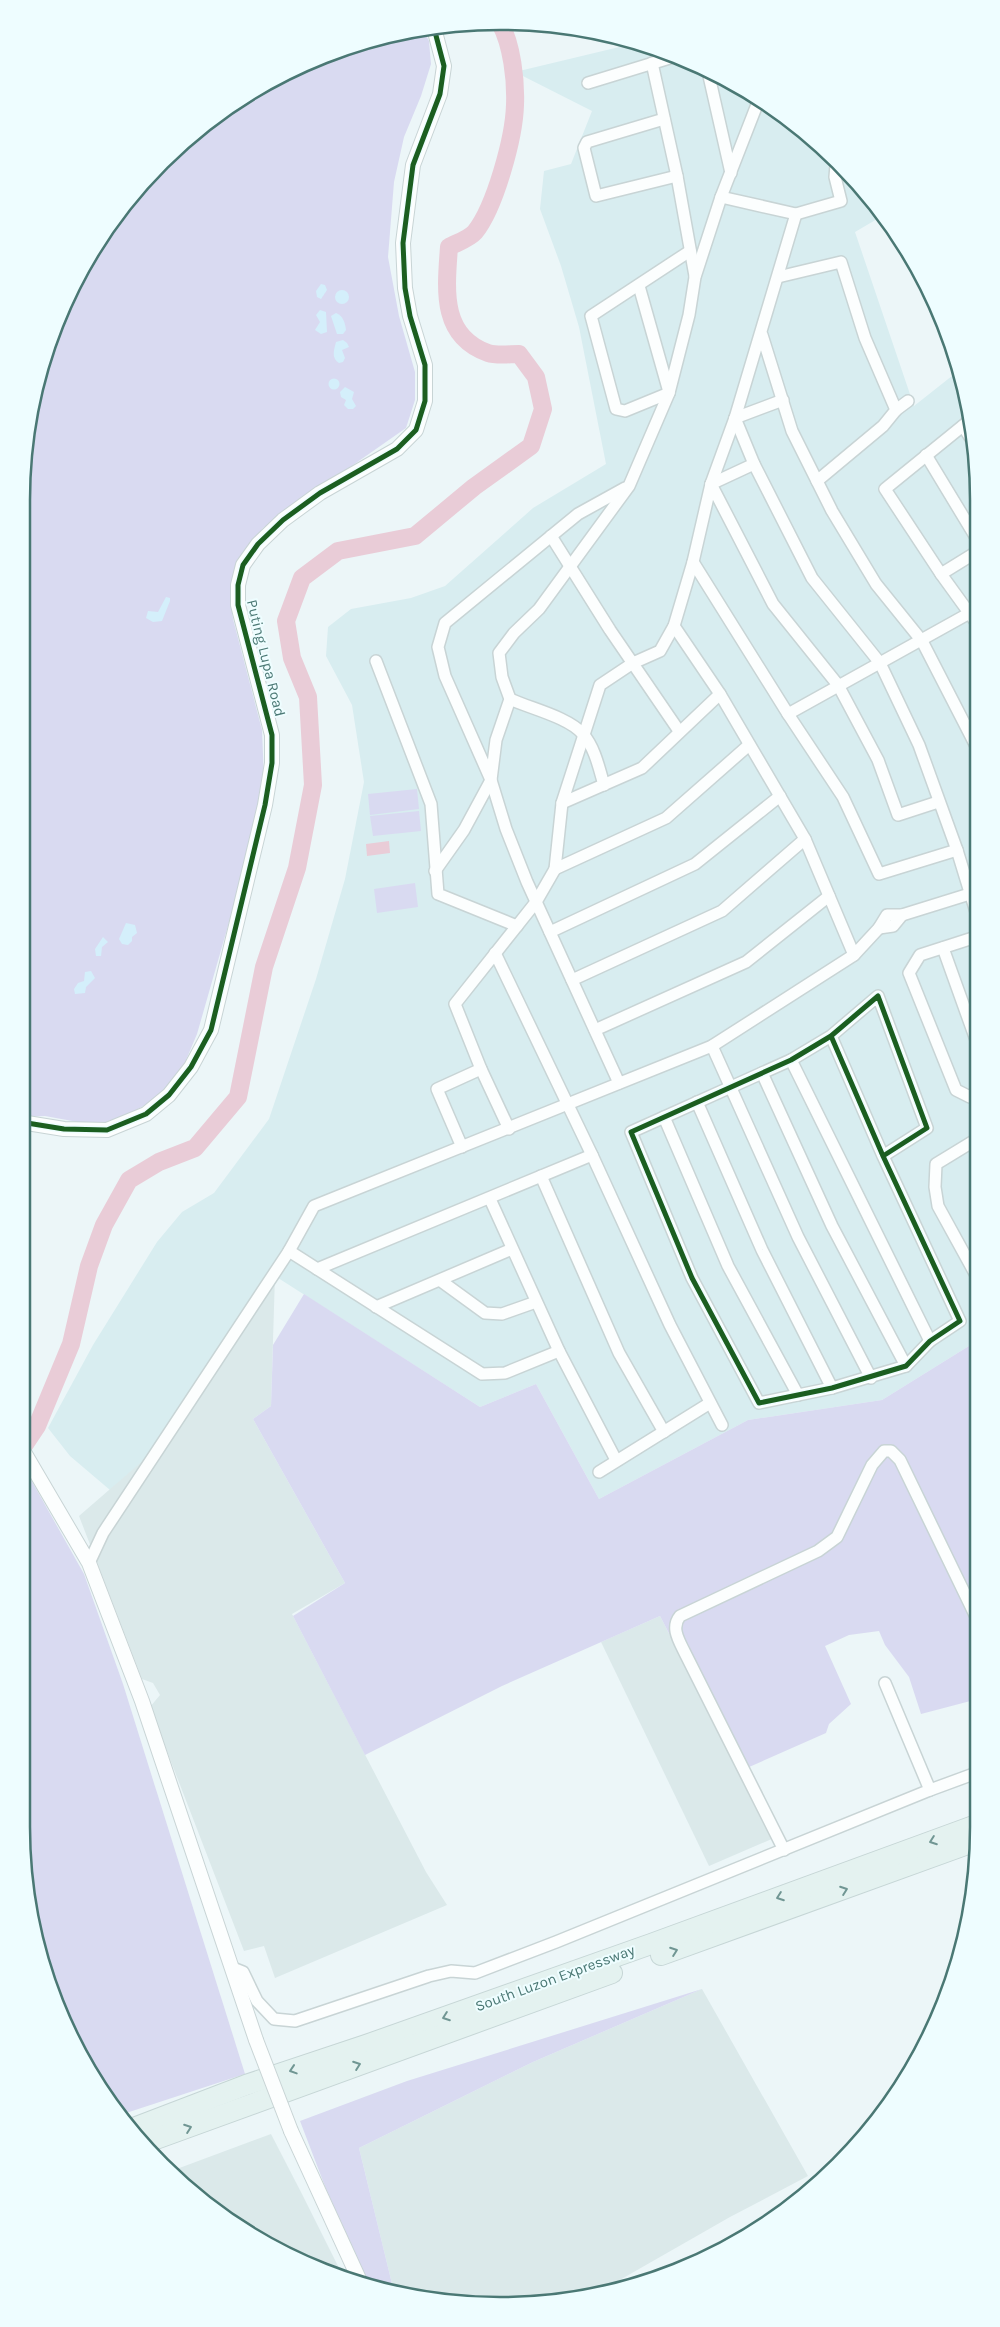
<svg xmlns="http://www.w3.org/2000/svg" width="1000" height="2327" viewBox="0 0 1000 2327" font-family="Karla,sans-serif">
  <rect width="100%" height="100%" fill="#ecf6f8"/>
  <polygon fill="#d8edf0" points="636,43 654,47 791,120 880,208 884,215 855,232 914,406 957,372 975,437 977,1341 882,1400 748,1420 599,1499 536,1384 480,1407 275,1276 176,1432 110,1490 70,1456 48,1428 93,1345 157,1242 182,1212 214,1193 269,1119 316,979 345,879 364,782 352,705 326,656 328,627 351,609 411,598 445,586 533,508 606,464 579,327 561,266 540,209 544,171 571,164 592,111 515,72"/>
  <g fill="#dbe9ea">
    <polygon points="275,1275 271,1406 253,1419 345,1583 292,1614 426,1872 447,1905 275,1978 264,1946 244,1951 150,1707 160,1695 153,1683 142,1679 79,1516 176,1432"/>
    <polygon points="660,1616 774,1838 709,1866 601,1642"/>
    <polygon points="702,1989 808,2176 730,2217 590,2297 500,2306 407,2297 394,2292 359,2148 533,2062"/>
    <polygon points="271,2134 303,2196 341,2272 261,2242 174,2170"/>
  </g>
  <g fill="#d9daf1">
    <polygon points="423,30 429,41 431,64 421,96 404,137 394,182 388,257 399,316 415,372 415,400 406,428 263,528 235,569 230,597 233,619 262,730 264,779 250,849 197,1034 181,1072 158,1098 105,1127 45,1116 21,1117 21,500 47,346 86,260 140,184 209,120 289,70 376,37"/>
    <polygon points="417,789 419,809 370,815 368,794"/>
    <polygon points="419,811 421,831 373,836 370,816"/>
    <polygon points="415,883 418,907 377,913 374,889"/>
    <polygon points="304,1294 480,1407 536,1384 599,1499 748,1420 882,1400 977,1341 978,1699 921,1714 909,1677 885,1645 879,1631 849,1635 825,1646 851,1704 829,1724 826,1733 740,1771 660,1616 502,1686 365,1755 293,1616 345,1583 253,1419 271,1406 273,1345"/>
    <polygon points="21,1462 84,1574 123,1684 245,2074 120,2115 85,2066 47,1981 21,1827"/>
    <polygon points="702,1989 533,2062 359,2148 394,2292 368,2282 326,2189 300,2121 407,2081"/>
  </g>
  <g fill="#d4effb">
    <polygon points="321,284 325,285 327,290 321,299 317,297 316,291"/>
    <circle cx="342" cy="297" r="7"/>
    <polygon points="320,310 326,312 327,332 321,334 315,330 320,322 316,315"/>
    <path d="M336,313C343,316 345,322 346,330L343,334H337L331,316Z"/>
    <path d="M343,340L347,343L349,347L342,350L345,358L343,362L339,363C331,358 334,350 336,342Z"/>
    <circle cx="334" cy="384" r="5.5"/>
    <polygon points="345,387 354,392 352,399 356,406 353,409 348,409 344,405 346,400 341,397 340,392"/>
    <polygon points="166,597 170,598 170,601 162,621 153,622 146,618 148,611 158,612"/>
    <polygon points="126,923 135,925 137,933 132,937 132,941 128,945 122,944 119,939"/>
    <polygon points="103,937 108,942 102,947 101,956 96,956 95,949"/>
    <polygon points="91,971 95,978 86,987 85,993 75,994 74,989 78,983 84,981 85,972"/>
  </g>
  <polygon fill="#e9ccd7" points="389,841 390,853 367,856 366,844"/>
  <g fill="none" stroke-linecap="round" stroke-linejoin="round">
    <path stroke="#e9ccd7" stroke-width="18" d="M21,1450L37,1426L71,1344L89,1266L104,1225L129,1180L159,1162L195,1148L238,1097L264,967L297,868L313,785L308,697L292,658L286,621L302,578L338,551L415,536L474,487L531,446L543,409L536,377L519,354C510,354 497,356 488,353C440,336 446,289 449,247C456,243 469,239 475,232C495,207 514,138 515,105C516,80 512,45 500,23"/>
    <g stroke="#c8d4d5" stroke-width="14">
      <g id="minor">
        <polyline points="652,63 677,176 695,276"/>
        <polyline points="709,76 731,173"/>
        <polyline points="588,83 673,57"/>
        <polyline points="664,119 587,142 584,148 596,196 677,176"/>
        <polyline points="721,197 796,214 841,201 835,177 836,165"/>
        <polyline points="778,277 841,262 865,338 896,410 883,426 817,481"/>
        <polyline points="639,286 669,392"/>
        <polyline points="762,335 792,431 832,511 876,584 922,641 976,746"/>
        <polyline points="669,393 625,411 616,409 591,316 690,251"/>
        <polyline points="896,410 908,401"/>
        <polyline points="735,418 754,464 812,578 880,663 919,745 957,850 976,912"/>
        <polyline points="735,418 783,400"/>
        <polyline points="970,420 885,489 941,574 975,621"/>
        <polyline points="963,426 975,445"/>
        <polyline points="926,455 975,536"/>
        <polyline points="711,484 773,604 838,685 878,760 898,815 938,802"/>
        <polyline points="711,484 754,464"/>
        <polyline points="551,536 610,630 679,731"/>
        <polyline points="693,562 788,714 843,797 879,874 957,850"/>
        <polyline points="941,574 975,553"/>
        <polyline points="674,626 720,694 805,839 854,955"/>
        <polyline points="376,661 431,804 438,894 517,926"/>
        <path d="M510,699C532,709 568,717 583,734C595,748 599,768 604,785"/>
        <polyline points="788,714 975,610"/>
        <polyline points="562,803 642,768 720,694"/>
        <polyline points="555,869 666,818 749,745"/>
        <polyline points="435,871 464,830 491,780 496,740 510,699 502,677 499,653 514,633 539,609 629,486 669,393 689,315 695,277 721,197 758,102"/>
        <polyline points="879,928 893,926 902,915"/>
        <polyline points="550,932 695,864 780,796"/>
        <polyline points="976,937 920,955 909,973 956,1090 970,1097 977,1094"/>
        <polyline points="943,948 976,1040"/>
        <polyline points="495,953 592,1155 670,1325 722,1425"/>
        <polyline points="572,980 722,911 805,839"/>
        <polyline points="595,1030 746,962 829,896"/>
        <polyline points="831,1036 883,1156 960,1321 930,1341 906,1366 832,1388 759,1403 692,1278 631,1132 791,1060 831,1036 878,996 927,1128 883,1156"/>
        <polyline points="712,1046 798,1237 871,1378"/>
        <polyline points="791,1060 930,1341"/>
        <polyline points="762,1073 832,1226 906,1366"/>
        <polyline points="619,1083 527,882 506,829 491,780 445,676 438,647 445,623 578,514 625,488"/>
        <polyline points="697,1102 762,1250 832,1388"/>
        <polyline points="664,1117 728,1266 798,1395"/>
        <polyline points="509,1129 481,1069 455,1004 536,902 555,869 562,803 600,685 633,663 660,651 674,626 693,562 711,484 735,418 796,214"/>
        <polyline points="977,1139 936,1164 935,1187 938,1206 977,1277"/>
        <polyline points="462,1147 437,1089 481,1069"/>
        <polyline points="541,1176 619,1353 664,1432"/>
        <polyline points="490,1199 559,1351 616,1460"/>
        <polyline points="289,1251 314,1206 712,1046 854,955 879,928 887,915 902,915 976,892"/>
        <polyline points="317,1269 592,1155"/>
        <polyline points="441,1281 485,1313 502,1314 536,1302"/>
        <polyline points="376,1307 512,1249"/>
        <polyline points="599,1472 710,1403"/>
        <polyline points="89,1563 103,1533 289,1251 482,1374 505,1373 559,1351"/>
        <polyline points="930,1790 979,1772"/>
        <path d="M784,1850L684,1651C678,1639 671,1627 680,1616L818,1551L837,1537L872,1465L884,1451H891L900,1460L978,1621"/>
        <polyline points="233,1968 243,1972 257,2001 274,2019 295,2021 429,1976 451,1971 475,1973 556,1942 930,1790 885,1683"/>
      </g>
    </g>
    <g stroke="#c8d4d5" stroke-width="16">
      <g id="tertiary">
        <polyline points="21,1124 27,1123 64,1129 107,1130 146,1114 169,1095 191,1067 211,1030 265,805 272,763 272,735 238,605 238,585 243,565 258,544 283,520 320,493 397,449 416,430 425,401 425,365 410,316 405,288 403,243 413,165 440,94 444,66 434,28"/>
        <polyline points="21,1447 89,1563 142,1701 256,2040"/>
        <polyline points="291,2131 359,2279"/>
      </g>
    </g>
    <g stroke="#c6d6d6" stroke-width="22">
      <g id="motorway">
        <polyline points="661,1955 976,1841"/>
        <polyline points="131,2129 246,2085 366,2045 651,1944 979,1824"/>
        <polyline points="142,2144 612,1973"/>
      </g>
    </g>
    <use href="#minor" stroke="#fcfefe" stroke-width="11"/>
    <use href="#tertiary" stroke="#fcfefe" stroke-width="14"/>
    <use href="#motorway" stroke="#e4f2f0" stroke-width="20"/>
    <g stroke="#c8d4d5" stroke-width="16" stroke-linecap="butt">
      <polyline id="tertiary-bridge" points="256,2040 291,2131"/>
    </g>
    <use href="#tertiary-bridge" stroke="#fcfefe" stroke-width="14"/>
    <g stroke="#eefdff" stroke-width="8">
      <g id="cycleway">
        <polyline points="831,1036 883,1156 960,1321 930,1341 906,1366 832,1388 759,1403 692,1278 631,1132 791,1060 831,1036 878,996 927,1128 883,1156"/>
        <polyline points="21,1124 27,1123 64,1129 107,1130 146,1114 169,1095 191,1067 211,1030 265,805 272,763 272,735 238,605 238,585 243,565 258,544 283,520 320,493 397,449 416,430 425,401 425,365 410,316 405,288 403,243 413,165 440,94 444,66 434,28"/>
      </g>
    </g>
    <use href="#cycleway" stroke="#1b5e20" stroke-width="5"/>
  </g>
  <defs><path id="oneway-chevron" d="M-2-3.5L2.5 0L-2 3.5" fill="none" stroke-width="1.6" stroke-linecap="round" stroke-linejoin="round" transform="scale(1.25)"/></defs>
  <g stroke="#709693">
    <use href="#oneway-chevron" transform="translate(933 1841) rotate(160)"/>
    <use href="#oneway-chevron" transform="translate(844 1890) rotate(-20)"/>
    <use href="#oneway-chevron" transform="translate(780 1897) rotate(160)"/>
    <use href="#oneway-chevron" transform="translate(674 1951) rotate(-20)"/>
    <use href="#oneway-chevron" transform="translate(446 2017) rotate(160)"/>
    <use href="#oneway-chevron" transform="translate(357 2065) rotate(-20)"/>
    <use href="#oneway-chevron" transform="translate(293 2070) rotate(162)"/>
    <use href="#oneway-chevron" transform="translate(188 2128) rotate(-20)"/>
  </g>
  <g text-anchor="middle" stroke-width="4" stroke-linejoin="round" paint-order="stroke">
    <g font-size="15" fill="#4a7874" stroke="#eefdff">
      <text transform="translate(266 658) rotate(76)" y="5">Puting Lupa Road</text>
      <text transform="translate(555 1978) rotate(-20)" y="5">South Luzon Expressway</text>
    </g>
  </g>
  <path d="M0 0H1000V2327H0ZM500 30H500A470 470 0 0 1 970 500V1827A470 470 0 0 1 500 2297H500A470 470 0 0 1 30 1827V500A470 470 0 0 1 500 30Z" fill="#eefdff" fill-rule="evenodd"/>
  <path fill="none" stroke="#4a7874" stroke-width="2.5" d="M500 30H500A470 470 0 0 1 970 500V1827A470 470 0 0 1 500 2297H500A470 470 0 0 1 30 1827V500A470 470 0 0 1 500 30Z"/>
</svg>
